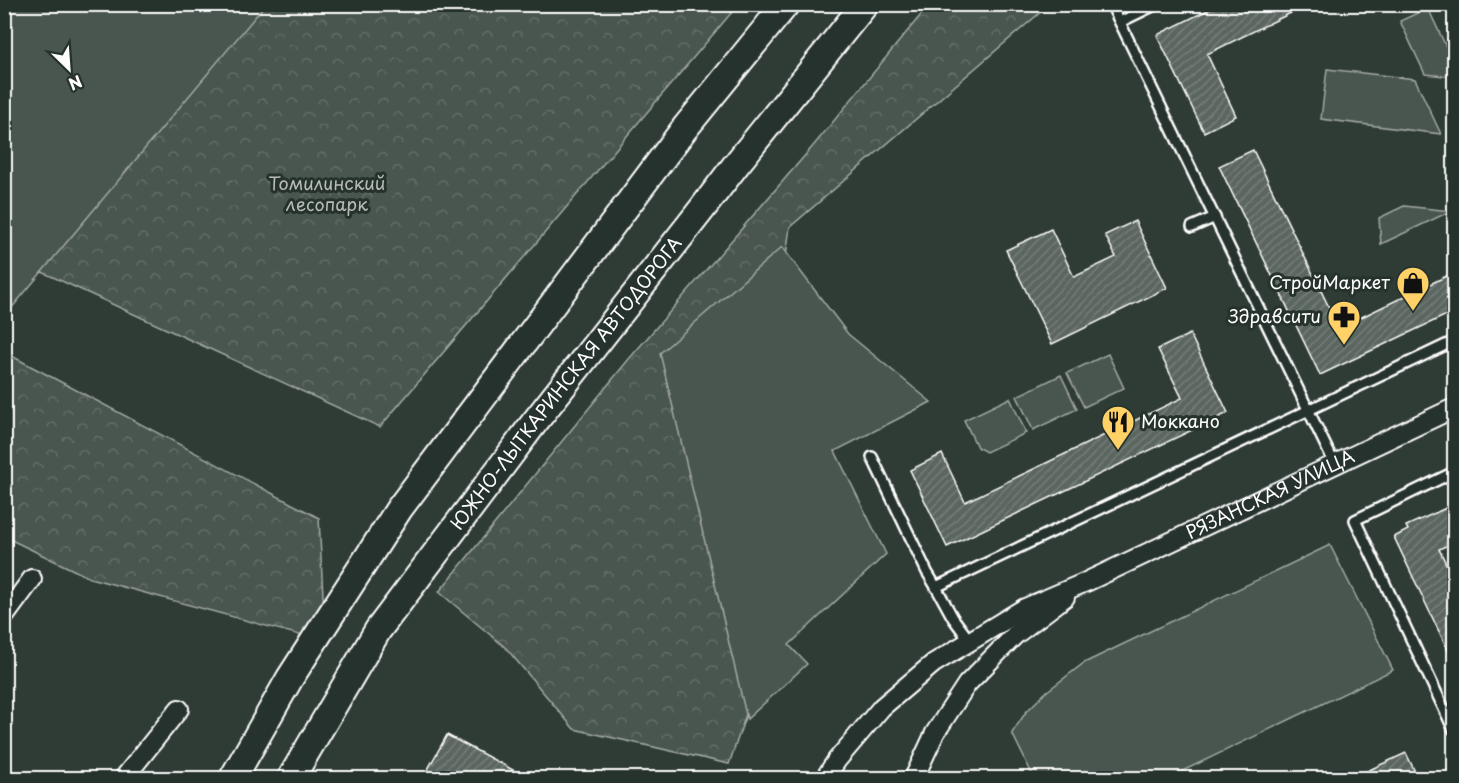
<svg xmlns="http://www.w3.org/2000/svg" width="1459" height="783" viewBox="0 0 1459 783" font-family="'Playpen Sans',sans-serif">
  <defs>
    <pattern id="forest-crowns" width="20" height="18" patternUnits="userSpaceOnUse" patternTransform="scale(1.5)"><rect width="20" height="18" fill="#4a544f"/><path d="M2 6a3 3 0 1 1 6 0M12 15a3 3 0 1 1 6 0" fill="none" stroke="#656e69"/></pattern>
    <pattern id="building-hatch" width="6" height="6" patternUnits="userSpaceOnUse" patternTransform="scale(1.5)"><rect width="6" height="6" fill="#5b6661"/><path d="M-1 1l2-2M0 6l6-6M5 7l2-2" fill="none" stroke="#747d79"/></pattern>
  </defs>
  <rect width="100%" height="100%" fill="#2f3b35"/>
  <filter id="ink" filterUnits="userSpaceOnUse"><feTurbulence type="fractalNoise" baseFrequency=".0167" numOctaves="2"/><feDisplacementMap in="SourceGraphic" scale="12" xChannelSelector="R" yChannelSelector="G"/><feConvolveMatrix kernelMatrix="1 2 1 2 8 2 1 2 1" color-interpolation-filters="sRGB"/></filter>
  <g filter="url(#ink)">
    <g fill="url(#forest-crowns)" stroke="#a4aaa7" stroke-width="1.5">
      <polygon points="5,5 738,5 380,427 5,255"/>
      <polygon points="929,5 1049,5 790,227 773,352 769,647 729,764 574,729 506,648 439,592 629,359 814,145"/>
      <polygon points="4,352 319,518 324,615 307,637 90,578 5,537"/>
    </g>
    <g fill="#4a544f" stroke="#a4aaa7" stroke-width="1.5">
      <polygon points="5,4 265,5 5,316 4,5"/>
      <polygon points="1428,8 1454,64 1454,77 1425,74 1400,21"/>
      <polygon points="1327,69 1415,79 1441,134 1321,119"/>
      <polygon points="1404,206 1451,211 1381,244 1379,218"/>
      <polygon points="782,247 848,334 931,402 835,451 886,554 789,645 807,664 747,719 660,353"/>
      <polygon points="1108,354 1124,388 1084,407 1067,373"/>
      <polygon points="1061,375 1077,409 1033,430 1017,396"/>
      <polygon points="1010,398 1026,433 986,452 977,447 964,420"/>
      <polygon points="1330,545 1393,670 1168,778 1034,778 1012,733 1026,712 1046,692 1084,663"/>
    </g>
    <g fill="url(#building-hatch)" stroke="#fff" stroke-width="1.5">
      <polygon points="1220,4 1309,4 1207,54 1236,116 1204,132 1157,35"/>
      <polygon points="1253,150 1339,328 1455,272 1455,311 1320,375 1219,166"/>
      <polygon points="1135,221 1167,288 1052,344 1006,250 1051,229 1074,277 1116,257 1105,235"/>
      <polygon points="1190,334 1228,413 947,547 910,470 942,454 965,502 1182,398 1158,349"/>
      <polygon points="1455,504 1455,542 1439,549 1455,582 1455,665 1394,537 1408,530 1406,526"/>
      <polygon points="447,735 528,778 423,778"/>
      <polygon points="1406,753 1418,778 1352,778"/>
    </g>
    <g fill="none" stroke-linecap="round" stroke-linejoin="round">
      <g stroke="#fff" stroke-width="14">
        <g id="service">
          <polyline points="1111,4 1335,465"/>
          <polyline points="1120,22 1157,4"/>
          <polyline points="1192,227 1215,217"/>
          <polyline points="872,457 927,572 936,587 1454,341"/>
          <polyline points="1454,472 1355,520 1454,730"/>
          <polyline points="936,587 953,618 970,641"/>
        </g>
      </g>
      <g stroke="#fff" stroke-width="22">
        <g id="minor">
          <polyline points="4,617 32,579"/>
          <polyline points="124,778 179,709"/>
          <path id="s1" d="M825,778L837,760L882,707L934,663L1025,608L1086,582L1454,408"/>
          <polyline points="914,778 935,733 967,684 1015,635 1065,597"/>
        </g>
      </g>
      <g stroke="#fff" stroke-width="30">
        <g id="secondary">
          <polyline points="233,778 290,678 399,509 685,128 786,4"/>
          <path id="s2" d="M291,778L378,630L534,423L702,209L735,166L865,4"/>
        </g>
      </g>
      <use href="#service" stroke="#26332d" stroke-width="9"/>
      <use href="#minor" stroke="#26332d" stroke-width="18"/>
      <use href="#secondary" stroke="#26332d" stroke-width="26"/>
    </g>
  </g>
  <defs>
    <g id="shop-pin" transform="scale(1.725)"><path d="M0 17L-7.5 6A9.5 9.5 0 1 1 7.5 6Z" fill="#ffd166" stroke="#26332d"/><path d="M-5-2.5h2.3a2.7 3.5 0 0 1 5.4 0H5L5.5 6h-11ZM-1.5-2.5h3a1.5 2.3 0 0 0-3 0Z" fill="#111"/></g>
    <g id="pharmacy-pin" transform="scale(1.725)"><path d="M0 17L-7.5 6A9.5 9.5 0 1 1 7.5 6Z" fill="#ffd166" stroke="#26332d"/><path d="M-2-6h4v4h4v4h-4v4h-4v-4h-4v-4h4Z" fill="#111"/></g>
    <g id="restaurant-pin" transform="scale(1.725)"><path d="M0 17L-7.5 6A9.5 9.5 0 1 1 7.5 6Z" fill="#ffd166" stroke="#26332d"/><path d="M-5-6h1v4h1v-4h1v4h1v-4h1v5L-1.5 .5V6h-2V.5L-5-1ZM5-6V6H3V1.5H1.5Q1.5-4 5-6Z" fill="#111"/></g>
  </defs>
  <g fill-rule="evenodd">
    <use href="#shop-pin" x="1413" y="283"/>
    <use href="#pharmacy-pin" x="1344" y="317"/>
    <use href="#restaurant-pin" x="1118" y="422"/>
  </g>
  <g text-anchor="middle" stroke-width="6" stroke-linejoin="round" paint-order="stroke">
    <g font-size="18" fill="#b7bbb9" stroke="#26332d">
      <text x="327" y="190">Томилинский<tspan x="327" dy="21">лесопарк</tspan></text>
    </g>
    <g font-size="18" fill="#fff" stroke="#26332d" text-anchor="end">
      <text x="1390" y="289">СтройМаркет</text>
      <text x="1321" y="323">Здравсити</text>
      <text x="1141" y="428" text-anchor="start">Моккано</text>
    </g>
    <g font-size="18" fill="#fff" stroke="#26332d">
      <text dy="6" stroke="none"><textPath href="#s2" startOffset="482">ЮЖНО-ЛЫТКАРИНСКАЯ АВТОДОРОГА</textPath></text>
      <text dy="6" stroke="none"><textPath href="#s1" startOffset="536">РЯЗАНСКАЯ УЛИЦА</textPath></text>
    </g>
  </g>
  <rect width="1459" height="783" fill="none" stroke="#26332d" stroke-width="24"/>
  <rect x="12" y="12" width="1435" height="759" fill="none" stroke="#fff" stroke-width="2" filter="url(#ink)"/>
  <g transform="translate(69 69) rotate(155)" stroke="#26332d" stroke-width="4.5" paint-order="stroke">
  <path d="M0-4.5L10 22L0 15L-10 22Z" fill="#ffffff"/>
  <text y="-9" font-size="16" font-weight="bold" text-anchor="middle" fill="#ffffff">N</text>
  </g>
</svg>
